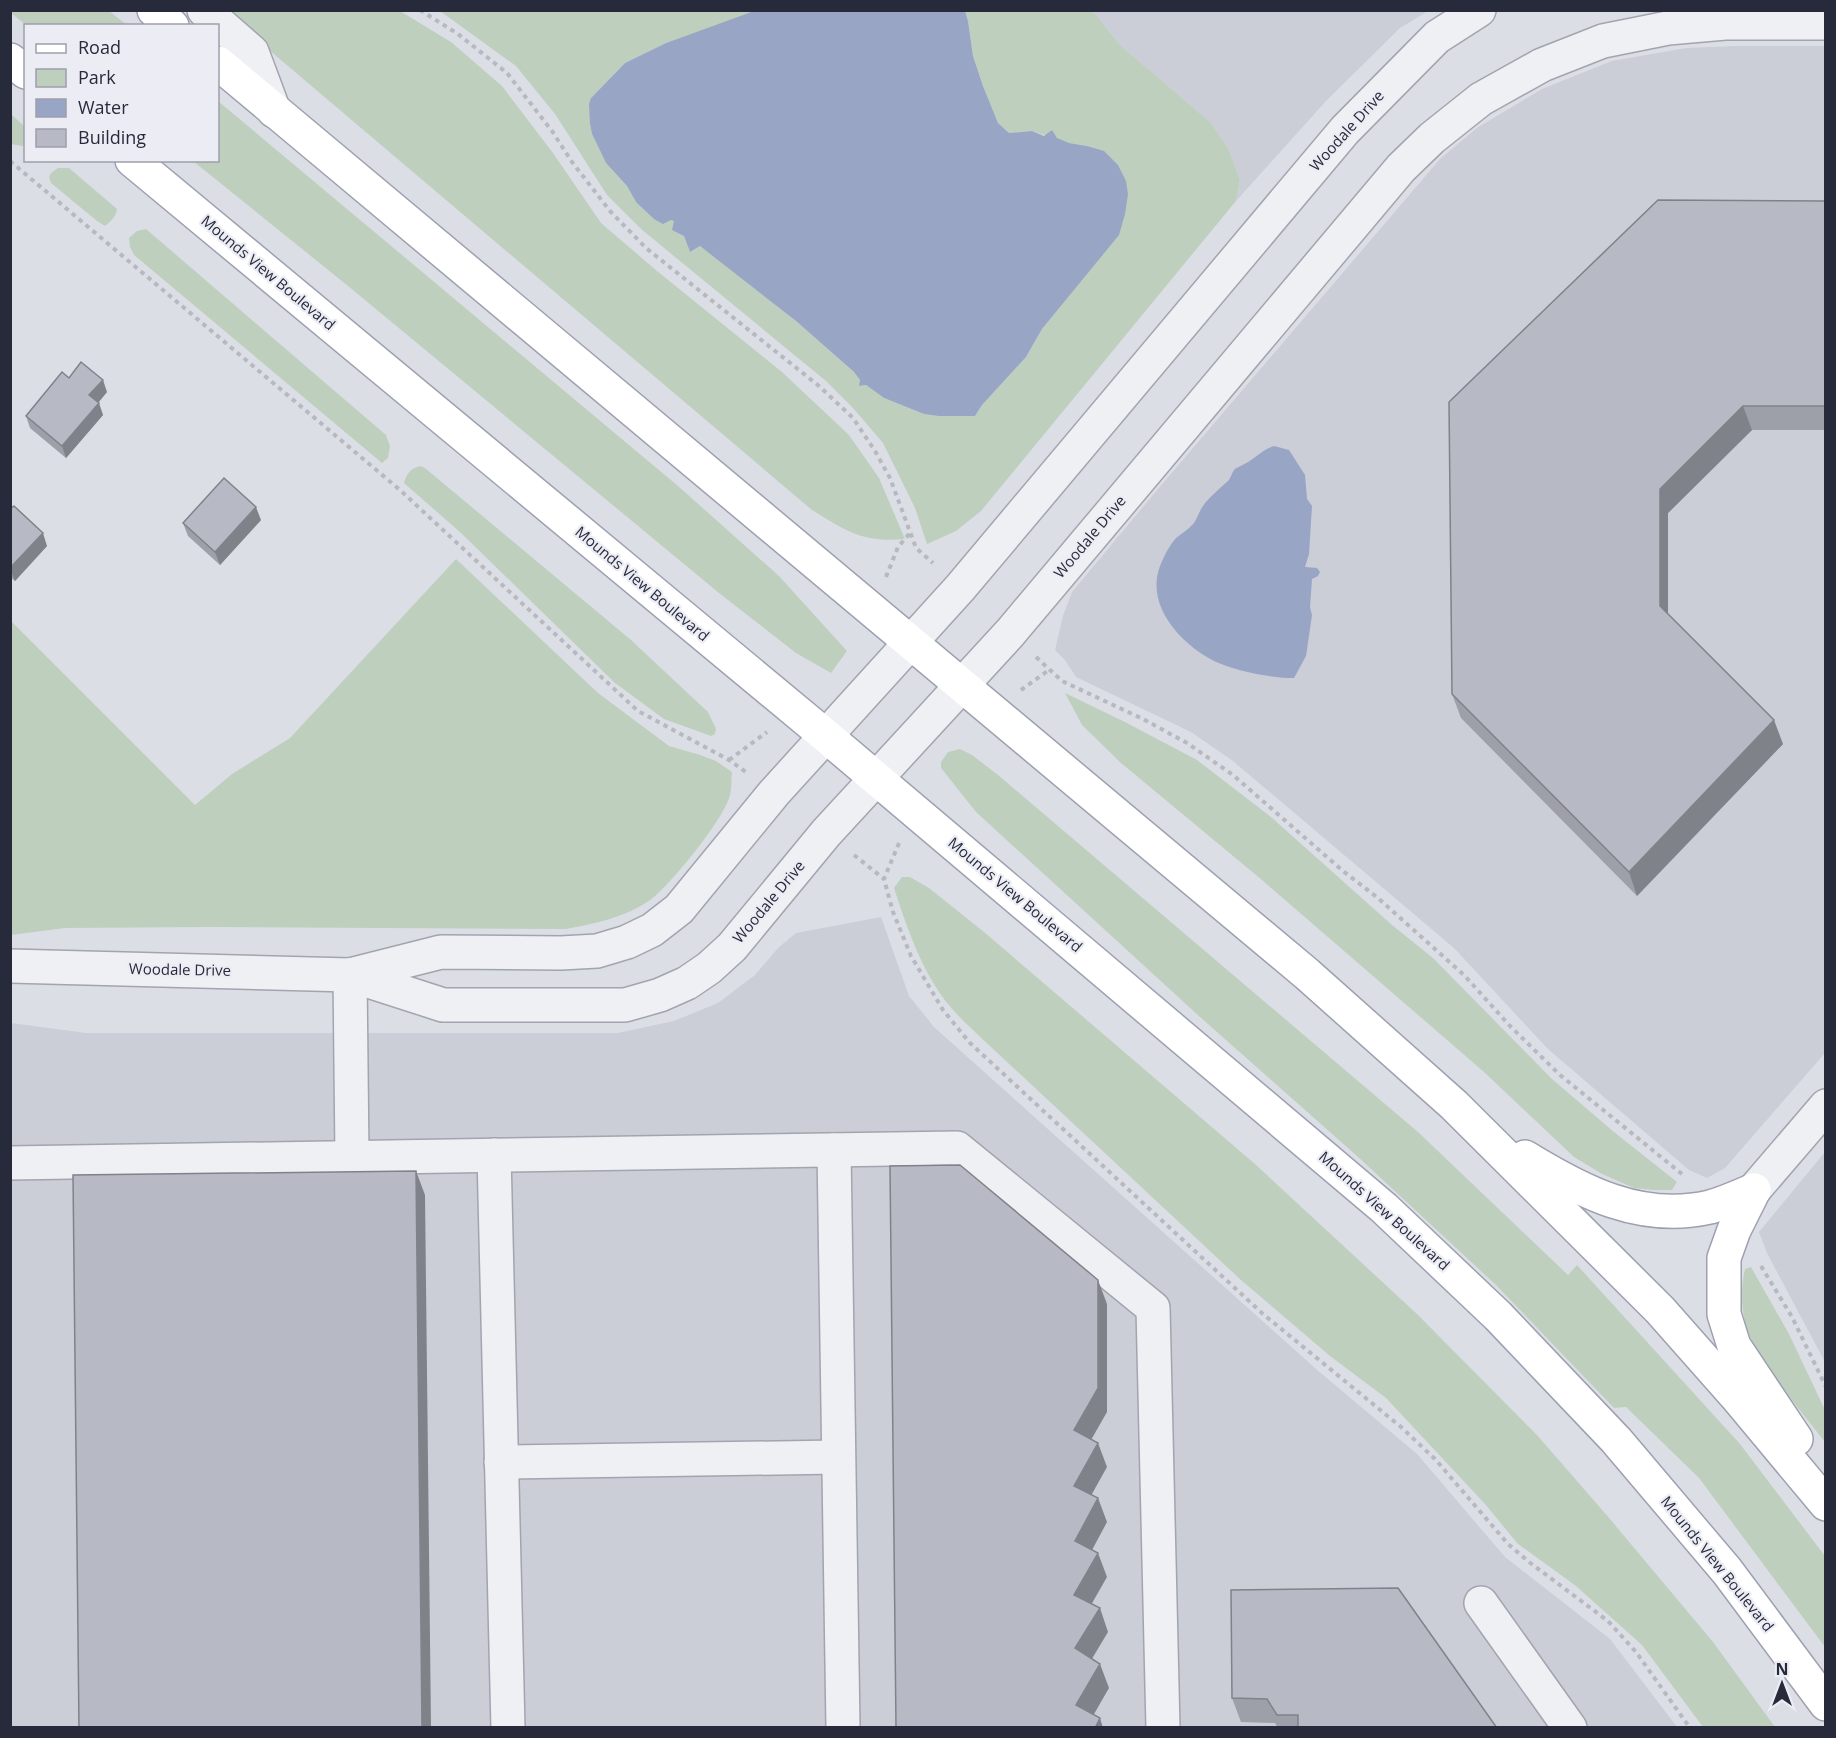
<svg xmlns="http://www.w3.org/2000/svg" width="1836" height="1738" viewBox="0 0 1836 1738" font-family="'Open Sans',sans-serif">
  <rect width="100%" height="100%" fill="#dcdee6"/>
  <g fill="#cbcdd7">
    <polygon points="1093,11 1428,11 1400,28 1326,101 1236,201 1240,180 1228,148 1211,123 1121,46"/>
    <polygon points="1737,46 1825,46 1825,1053 1725,1168 1707,1178 1689,1170 1548,1049 1454,948 1233,761 1191,732 1076,677 1065,660 1055,650 1063,616 1072,592 1158,489 1440,159 1477,128 1542,89 1612,61 1686,48"/>
    <polygon points="881,917 909,996 934,1027 1316,1369 1417,1454 1505,1557 1610,1639 1677,1727 11,1728 11,1023 86,1033 618,1033 674,1021 718,1003 755,975 779,947 796,933"/>
    <polygon points="1825,1152 1825,1362 1767,1253 1759,1232"/>
  </g>
  <g fill="#bfcfbe">
    <polygon points="10,11 109,11 127,25 26,25 11,13"/>
    <path d="M223,11H400L451,42L502,86L553,153L601,223L657,271L782,372L849,435L879,478L905,539C863,543 846,531 812,510Z"/>
    <polygon points="440,11 757,11 666,43 625,63 591,98 590,124 592,134 606,163 627,186 636,202 674,221 684,236 690,252 700,246 714,256 796,321 854,372 860,380 861,386 866,385 884,398 924,414 938,416 975,416 982,405 1026,357 1042,329 1118,235 1087,146 1069,143 1032,131 1009,133 998,123 983,86 973,56 968,21 965,11 1093,11 1121,46 1211,123 1228,148 1240,180 1236,201 981,511 956,531 927,544 915,508 883,443 853,408 826,381 641,229 607,195 555,114 516,66"/>
    <polygon points="218,101 678,486 779,576 847,651 831,673 796,653 719,593 348,286 193,161 218,160"/>
    <polygon points="11,114 25,127 25,145 22,146 11,144"/>
    <path d="M58,168H69L117,209C116,217 111,221 105,226L97,221L51,183L49,177L51,173Z"/>
    <polygon points="146,229 386,435 390,446 388,458 382,463 134,255 130,247 129,238 137,231"/>
    <path d="M420,466L425,468L631,640L708,712L716,729L715,734L711,736L664,719L615,683L461,533L404,483C407,473 410,469 420,466Z"/>
    <path d="M456,559L598,693L669,746L700,755L716,761L732,772C731,779 732,787 730,795C725,818 669,887 649,901C625,917 594,924 566,929L210,927L65,928L11,935V621L195,805L232,774L290,738Z"/>
    <polygon points="1065,693 1125,722 1197,760 1271,817 1392,925 1433,958 1552,1079 1614,1132 1677,1182 1672,1190 1653,1190 1634,1188 1602,1174 1574,1157 1484,1072 1262,880 1121,763 1082,725"/>
    <polygon points="960,749 972,755 998,775 1418,1132 1568,1275 1577,1265 1740,1444 1825,1556 1825,1647 1699,1478 1626,1407 1614,1408 1497,1286 1357,1156 1200,1017 976,812 941,768 941,762 948,752"/>
    <path d="M902,877H910L929,888L984,932L1255,1164L1417,1314L1537,1435L1610,1519L1713,1642L1775,1727H1703L1642,1645L1576,1586L1518,1544L1485,1504L1386,1398L1330,1356L1241,1280L976,1033C960,1018 945,1003 934,984C917,957 904,919 894,888Z"/>
    <path d="M1751,1267L1789,1334L1825,1410V1442C1807,1419 1788,1396 1771,1372C1764,1361 1755,1350 1750,1337C1741,1315 1740,1291 1745,1269Z"/>
  </g>
  <g fill="#99a5c4">
    <polygon points="757,10 965,11 968,21 973,56 983,86 998,123 1009,133 1032,131 1044,136 1052,130 1057,138 1069,143 1087,146 1104,151 1118,165 1126,181 1128,194 1125,214 1119,235 1042,329 1026,357 982,405 975,416 938,416 924,414 884,398 866,385 859,386 860,380 854,372 796,321 700,246 690,252 684,236 672,230 674,221 671,220 663,224 654,219 636,202 627,186 606,163 592,134 590,124 589,104 591,98 625,63 666,43"/>
    <path d="M1274,446L1289,450L1305,475L1307,499L1312,506L1309,554L1305,567L1317,568L1320,572L1318,576L1312,579L1310,607L1312,615L1306,656L1294,678C1271,678 1235,671 1214,661C1181,644 1145,606 1160,566C1164,556 1169,546 1176,538C1182,533 1189,529 1194,523C1198,517 1200,509 1205,503C1212,495 1220,488 1228,481C1231,478 1232,472 1235,469C1239,466 1246,464 1251,460C1260,454 1264,449 1274,446Z"/>
  </g>
  <g fill="none" stroke-linecap="round" stroke-linejoin="round">
    <g stroke="#a2a4af" stroke-width="36">
      <g id="minor">
        <polyline points="204,10 252,52 274,111"/>
        <polyline points="10,966 350,975 441,952 561,953 597,951 627,942 652,930 679,909 774,793 960,588 1345,130 1437,37 1479,10"/>
        <polyline points="350,975 443,1005 625,1005 660,995 687,983 709,968 732,947 826,833 1010,633 1401,168 1432,138 1481,99 1542,65 1603,41 1668,28 1725,23 1826,23"/>
        <polyline points="350,975 352,1157"/>
        <polyline points="834,1150 843,1728"/>
        <polyline points="494,1155 508,1728"/>
        <polyline points="10,1163 957,1148 1153,1308 1163,1728"/>
        <polyline points="1754,1190 1826,1106"/>
        <polyline points="501,1462 838,1457"/>
        <polyline points="1481,1603 1570,1728"/>
      </g>
    </g>
    <g stroke="#9da0b0" stroke-width="36">
      <g id="major">
        <polyline points="154,10 172,26"/>
        <polyline points="10,60 26,72"/>
        <polyline points="218,63 1307,974 1454,1105 1660,1310 1736,1396 1826,1504"/>
        <polyline points="132,160 826,736 1384,1208 1498,1316 1616,1440 1727,1571 1826,1704"/>
        <path d="M1525,1157C1582,1192 1641,1223 1710,1207C1725,1203 1740,1196 1754,1190"/>
        <polyline points="1754,1190 1734,1230 1724,1258 1724,1314 1734,1346 1796,1439"/>
      </g>
    </g>
    <g stroke="#b7b9c0" stroke-width="4" stroke-dasharray="4.5 4.5" stroke-linecap="butt">
      <polyline points="420,10 458,34 507,73 552,131 572,162 610,211 646,248 819,386 853,418 875,451 890,478 916,548 933,563"/>
      <polyline points="10,161 400,490 638,711 729,760 746,772"/>
      <polyline points="886,577 898,547 910,533"/>
      <polyline points="1036,657 1062,681 1143,719 1187,743 1233,775 1343,871 1378,898 1464,975 1510,1026 1560,1075 1682,1174"/>
      <polyline points="1021,690 1049,670"/>
      <polyline points="729,760 767,732"/>
      <polyline points="899,843 884,879 893,912 911,956 943,1010 970,1043 1263,1314 1401,1427 1435,1459 1508,1544 1529,1562 1608,1621 1636,1652 1690,1728"/>
      <polyline points="854,855 884,879"/>
      <polyline points="1761,1266 1792,1317 1826,1387"/>
    </g>
    <use href="#minor" stroke="#eff0f4" stroke-width="33"/>
    <use href="#major" stroke="#fff" stroke-width="33"/>
  </g>
  <g fill="#9d9fa9">
    <polygon points="1826,201 1826,430 1752,430 1668,513 1668,615 1783,744 1637,896 1461,718 1452,694"/>
    <polygon points="107,392 98,402 103,415 66,458 30,428 26,416"/>
    <polygon points="10,509 47,546 15,581 10,577"/>
    <polygon points="261,520 220,565 188,536 183,523"/>
    <polygon points="1231,1590 1497,1728 1278,1728 1275,1723 1241,1722 1232,1698"/>
  </g>
  <g fill="#80828a">
    <polygon points="103,380 107,392 94,408 89,395"/>
    <polygon points="99,403 103,415 66,458 62,446"/>
    <polygon points="1743,406 1752,430 1668,513 1668,630 1660,606 1660,489"/>
    <polygon points="256,507 261,520 220,565 215,552"/>
    <polygon points="43,533 47,546 15,581 10,568"/>
    <polygon points="1774,720 1783,744 1637,896 1629,872"/>
    <polygon points="416,1171 425,1195 431,1728 422,1728"/>
    <polygon points="1098,1280 1107,1304 1107,1412 1083,1454 1074,1430"/>
    <polygon points="1098,1443 1107,1467 1083,1510 1074,1486"/>
    <polygon points="1098,1498 1107,1522 1084,1565 1075,1541"/>
    <polygon points="1098,1553 1107,1577 1083,1619 1074,1595"/>
    <polygon points="1100,1608 1108,1632 1084,1672 1075,1648"/>
    <polygon points="1100,1664 1109,1688 1086,1728 1076,1705"/>
    <polygon points="1100,1718 1103,1728 1095,1728"/>
  </g>
  <g fill="#b7b9c5" stroke="#80828a" stroke-width="1.5">
    <polygon points="1658,200 1826,201 1826,406 1743,406 1660,489 1660,606 1774,720 1629,872 1452,694 1449,402"/>
    <polygon points="81,362 103,380 89,395 99,403 62,446 26,416 62,372 69,378"/>
    <polygon points="224,478 256,507 215,552 183,523"/>
    <polygon points="14,506 43,533 10,568 10,509"/>
    <polygon points="960,1165 1098,1280 1098,1388 1074,1430 1098,1443 1074,1486 1098,1498 1075,1541 1098,1553 1074,1595 1100,1608 1075,1648 1100,1664 1076,1705 1100,1718 1095,1728 896,1728 890,1166"/>
    <polygon points="416,1171 422,1728 79,1728 73,1175"/>
    <polygon points="1398,1588 1497,1728 1298,1728 1298,1715 1277,1715 1267,1699 1232,1698 1231,1590"/>
  </g>
  <g text-anchor="middle" stroke-width="4.5" stroke-linejoin="round" paint-order="stroke">
    <g font-size="15" fill="#272a3b" stroke="#ecedf4">
      <text transform="translate(1347 131) rotate(-48)" y="5">Woodale Drive</text>
      <text transform="translate(268 273) rotate(40)" y="5">Mounds View Boulevard</text>
      <text transform="translate(1090 537) rotate(-50)" y="5">Woodale Drive</text>
      <text transform="translate(642 584) rotate(40)" y="5">Mounds View Boulevard</text>
      <text transform="translate(1015 895) rotate(40)" y="5">Mounds View Boulevard</text>
      <text transform="translate(769 902) rotate(-50)" y="5">Woodale Drive</text>
      <text transform="translate(180 970) rotate(1)" y="5">Woodale Drive</text>
      <text transform="translate(1384 1211) rotate(42)" y="5">Mounds View Boulevard</text>
      <text transform="translate(1717 1564) rotate(51)" y="5">Mounds View Boulevard</text>
    </g>
  </g>
  <rect width="1836" height="1738" fill="none" stroke="#272a3b" stroke-width="24"/>
  <rect x="24" y="24" width="195" height="138" fill="#ecedf4" stroke="#9d9faa" stroke-width="1.5"/>
  <rect x="36" y="44" width="30" height="9" fill="#ffffff" stroke="#9d9faa" stroke-width="1.5"/>
  <text x="78" y="54" font-size="18" fill="#272a3b">Road</text>
  <rect x="36" y="69" width="30" height="18" fill="#bfcfbe" stroke="#9d9faa" stroke-width="1.5"/>
  <text x="78" y="84" font-size="18" fill="#272a3b">Park</text>
  <rect x="36" y="99" width="30" height="18" fill="#99a5c4" stroke="#9d9faa" stroke-width="1.5"/>
  <text x="78" y="114" font-size="18" fill="#272a3b">Water</text>
  <rect x="36" y="129" width="30" height="18" fill="#b7b9c5" stroke="#9d9faa" stroke-width="1.5"/>
  <text x="78" y="144" font-size="18" fill="#272a3b">Building</text>
  <g transform="translate(1782 1684)" stroke="#ecedf4" stroke-width="4.5" paint-order="stroke">
  <path d="M0-4.5L10 22L0 15L-10 22Z" fill="#272a3b"/>
  <text y="-9" font-size="16" font-weight="bold" text-anchor="middle" fill="#272a3b">N</text>
  </g>
</svg>
